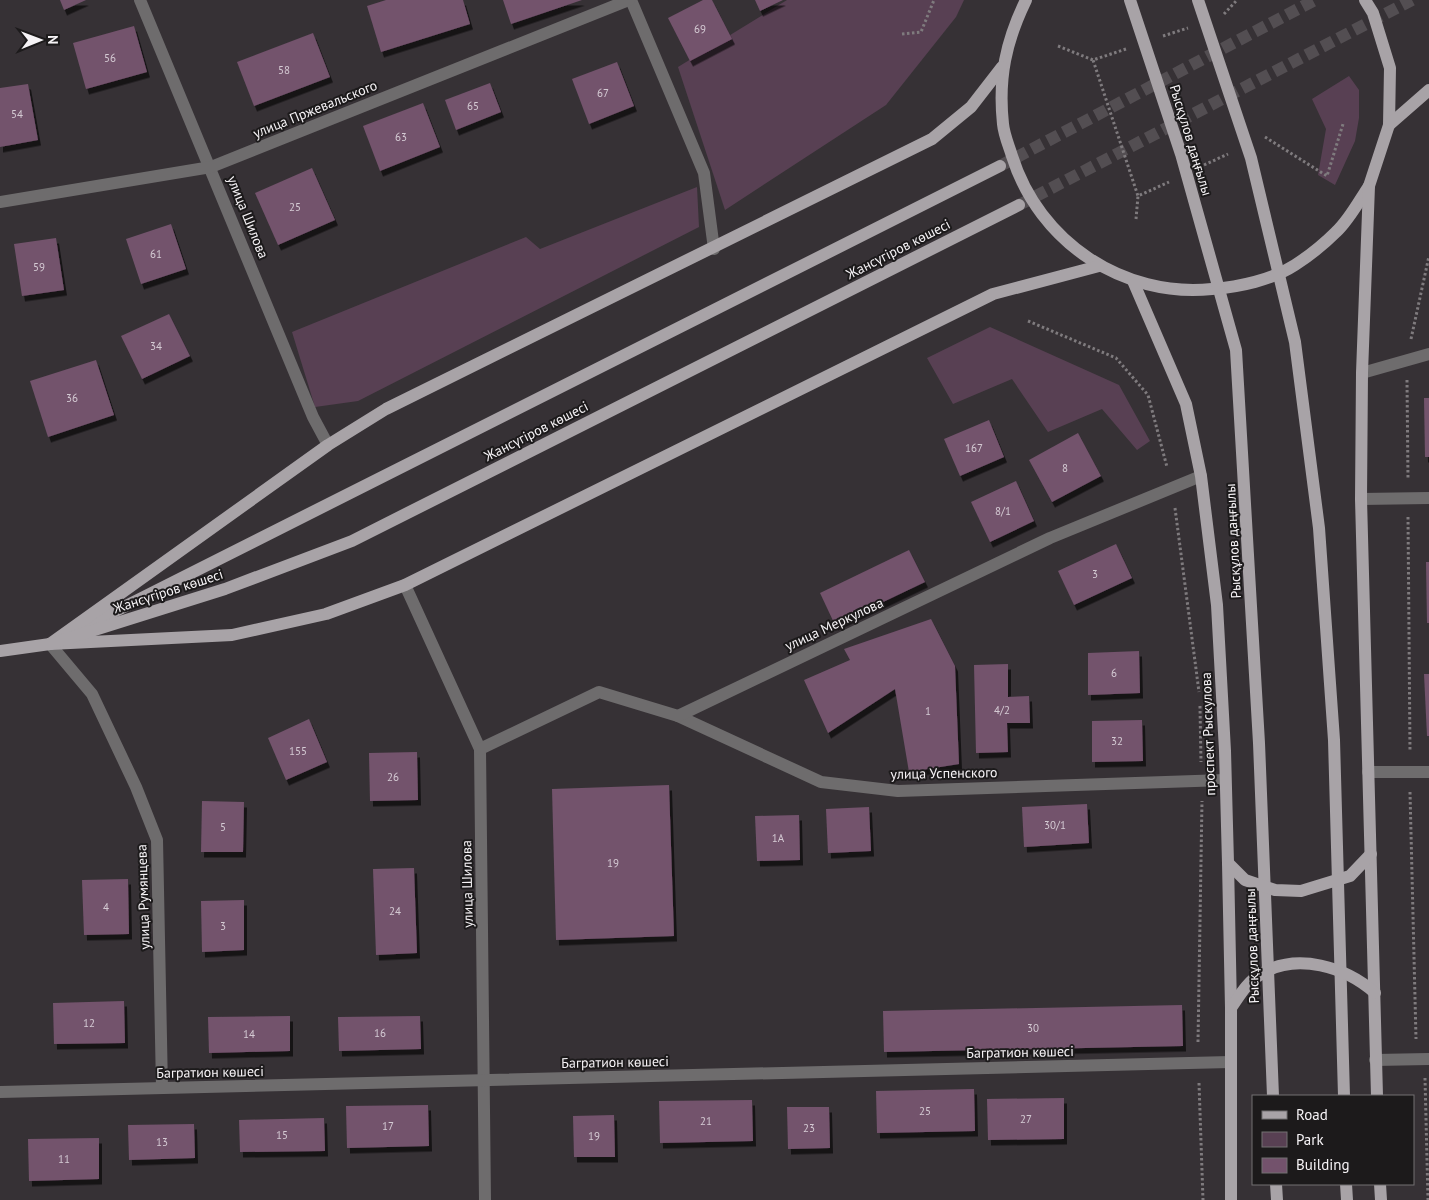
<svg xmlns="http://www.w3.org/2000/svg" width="1429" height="1200" viewBox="0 0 1429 1200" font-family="'PT Sans',sans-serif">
  <defs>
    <filter id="shadow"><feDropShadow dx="3" dy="5.5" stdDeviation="0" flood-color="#0009"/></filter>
  </defs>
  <rect width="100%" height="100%" fill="#363135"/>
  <g fill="#584053">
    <polygon points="787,0 964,0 956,17 886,105 725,210 678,67"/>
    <polygon points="1349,76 1359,90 1359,118 1355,141 1335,185 1318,175 1326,129 1312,99"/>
    <polygon points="697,187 699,227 358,401 315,407 292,332 526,237 540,249"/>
    <polygon points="990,327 1119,385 1150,441 1137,450 1102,409 1048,432 1012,379 953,404 927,358"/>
  </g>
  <g fill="#73526c" filter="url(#shadow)">
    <polygon points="60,0 86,0 64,10"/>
    <polygon points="386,0 463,0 470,24 381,52 367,6"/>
    <polygon points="503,0 582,0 511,24"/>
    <polygon points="703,0 712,0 732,39 690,61 668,18"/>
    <polygon points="755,0 783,0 760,11"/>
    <polygon points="134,26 147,72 86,89 73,43"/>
    <polygon points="313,33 330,77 254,106 237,62"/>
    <polygon points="617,62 634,106 589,124 572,79"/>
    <polygon points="490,83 501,112 456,130 445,100"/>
    <polygon points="28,84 38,140 0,147 0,88"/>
    <polygon points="423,103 440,147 380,171 363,126"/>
    <polygon points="312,168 335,220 278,245 255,193"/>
    <polygon points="171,224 186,269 141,284 126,239"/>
    <polygon points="56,238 64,290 22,296 14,244"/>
    <polygon points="169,314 190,356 142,379 121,336"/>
    <polygon points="96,360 114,415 48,437 30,381"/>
    <polygon points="1424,398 1429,398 1429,457 1425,457"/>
    <polygon points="989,420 1004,457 960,476 944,439"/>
    <polygon points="1078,433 1101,476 1052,502 1029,460"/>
    <polygon points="1016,481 1034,521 990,542 971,502"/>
    <polygon points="1116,544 1132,578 1074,605 1058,571"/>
    <polygon points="909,550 925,582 835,625 820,593"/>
    <polygon points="1426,562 1429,562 1429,623 1427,623"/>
    <polygon points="931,619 955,666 959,764 909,772 895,689 828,733 804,680 850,660 844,649"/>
    <polygon points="1139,651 1140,693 1088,695 1088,653"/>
    <polygon points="1008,664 1008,697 1029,696 1030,723 1007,723 1008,752 976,753 974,665"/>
    <polygon points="1424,674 1429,674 1429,736 1427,736"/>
    <polygon points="309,719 327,762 286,780 268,738"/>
    <polygon points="1142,720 1143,761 1092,762 1092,721"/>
    <polygon points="417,752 418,800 370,801 369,753"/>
    <polygon points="669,785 674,936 556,940 552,789"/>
    <polygon points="202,801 244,802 243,852 201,852"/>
    <polygon points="1087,804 1089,843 1024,847 1022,807"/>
    <polygon points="869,807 871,851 828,853 826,809"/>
    <polygon points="799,815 800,860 757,861 755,816"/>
    <polygon points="414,868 417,953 376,955 373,869"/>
    <polygon points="128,879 129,934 84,935 82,880"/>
    <polygon points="244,900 244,950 202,952 201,901"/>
    <polygon points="124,1001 125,1043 54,1044 53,1003"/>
    <polygon points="1182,1005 1183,1046 884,1052 883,1011"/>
    <polygon points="290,1016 290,1051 209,1053 208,1017"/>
    <polygon points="420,1016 421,1049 339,1051 338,1017"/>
    <polygon points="974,1089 975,1131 877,1133 876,1091"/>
    <polygon points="1064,1098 1064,1139 988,1140 987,1099"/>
    <polygon points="752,1100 753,1141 660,1143 659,1101"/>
    <polygon points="428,1105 429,1146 347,1148 346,1106"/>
    <polygon points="787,1107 829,1107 830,1148 788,1149"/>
    <polygon points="614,1115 615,1157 574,1157 573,1116"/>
    <polygon points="324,1118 325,1151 240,1152 239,1120"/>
    <polygon points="194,1124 195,1158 129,1160 128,1125"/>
    <polygon points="99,1138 99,1179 29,1181 28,1139"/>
  </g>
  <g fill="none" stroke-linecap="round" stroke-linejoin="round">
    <g stroke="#534e52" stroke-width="12" stroke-dasharray="12 6" stroke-linecap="butt">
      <polyline points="1000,166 1315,0"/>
      <polyline points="1019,205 1412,0"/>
    </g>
    <g stroke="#7f7b7e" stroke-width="3" stroke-dasharray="2.5 2.5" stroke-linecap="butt">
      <polyline points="1224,14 1237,0"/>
      <polyline points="902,34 921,32 934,0"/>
      <polyline points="1163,36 1188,28"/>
      <polyline points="1058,46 1093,60"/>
      <polyline points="1126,49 1093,60 1138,196"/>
      <polyline points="1265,137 1327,176 1343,124"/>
      <polyline points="1204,165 1228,154"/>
      <polyline points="1136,219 1138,196 1169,182"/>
      <polyline points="1028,321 1116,358 1148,395 1167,467"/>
      <polyline points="1411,339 1429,256"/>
      <polyline points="1407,380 1408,479"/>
      <polyline points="1175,508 1199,692"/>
      <polyline points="1408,517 1410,751"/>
      <polyline points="1200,706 1201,762"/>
      <polyline points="1410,792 1416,1039"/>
      <polyline points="1198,1042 1202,801"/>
      <polyline points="1425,1078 1428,1200"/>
      <polyline points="1199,1083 1203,1200"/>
    </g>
    <g stroke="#6e6c6d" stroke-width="12">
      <polyline points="140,0 313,417 328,445"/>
      <polyline points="631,0 704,173 714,249"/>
      <polyline points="0,202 211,167 629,0"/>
      <polyline points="1362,373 1429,354"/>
      <polyline points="1361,499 1429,498"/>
      <polyline points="405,585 480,749 485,1200"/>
      <polyline points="50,644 92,694 136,787 157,840 162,1088"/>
      <polyline points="678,716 821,782 898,791 1225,780"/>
      <polyline points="480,749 599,692 678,716 1050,538 1201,476"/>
      <polyline points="1368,772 1429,772"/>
      <polyline points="1375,1060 1429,1059"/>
      <polyline points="0,1092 1230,1062"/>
    </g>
    <g stroke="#a8a3a7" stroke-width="12">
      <path d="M1026,0C1006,41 998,78 1003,124C1004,135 1009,146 1012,156C1039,242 1123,298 1212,289C1239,287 1272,280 1295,265C1309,256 1324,244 1336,232C1349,220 1359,201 1369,186"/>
      <polyline points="1130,0 1181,154 1236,350 1259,743 1273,1096"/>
      <polyline points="1198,0 1251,158 1295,342 1319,528 1334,740 1344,1096"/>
      <polyline points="1365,0 1373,13 1390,68 1389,125 1369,186 1362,373 1361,499 1377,1096"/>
      <polyline points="1389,125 1429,90"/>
      <polyline points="1133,281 1186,404 1201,476 1217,605 1225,751 1228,863 1231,1008 1231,1200"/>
      <polyline points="86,626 1000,166"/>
      <polyline points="50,644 232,635 326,614 405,585 993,294 1099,266"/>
      <polyline points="50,644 328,445 386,409 932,139 971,107 1002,67"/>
      <polyline points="0,651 50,644 225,589 352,541 1019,205"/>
      <polyline points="1228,863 1245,880 1275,890 1301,891 1350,876 1371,854"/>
      <path d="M1231,1008C1240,995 1247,982 1261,974C1297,952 1346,967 1375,993"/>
      <polyline points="1276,1184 1277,1200"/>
      <polyline points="1346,1184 1347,1200"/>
      <polyline points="1380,1184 1381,1200"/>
    </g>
  </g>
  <g text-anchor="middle" stroke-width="4" stroke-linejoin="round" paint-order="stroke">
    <g font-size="11" fill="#d5cbd4">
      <text x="700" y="33">69</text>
      <text x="110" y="62">56</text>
      <text x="284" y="74">58</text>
      <text x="603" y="97">67</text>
      <text x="473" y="110">65</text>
      <text x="17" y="118">54</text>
      <text x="401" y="141">63</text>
      <text x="295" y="211">25</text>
      <text x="156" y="258">61</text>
      <text x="39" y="271">59</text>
      <text x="156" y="350">34</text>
      <text x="72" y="402">36</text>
      <text x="974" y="452">167</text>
      <text x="1065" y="472">8</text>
      <text x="1003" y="515">8/1</text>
      <text x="1095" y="578">3</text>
      <text x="1114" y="677">6</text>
      <text x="1002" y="714">4/2</text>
      <text x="928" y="715">1</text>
      <text x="1117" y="745">32</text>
      <text x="298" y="755">155</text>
      <text x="393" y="781">26</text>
      <text x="1055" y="829">30/1</text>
      <text x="223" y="831">5</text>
      <text x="778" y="842">1А</text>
      <text x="613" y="867">19</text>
      <text x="106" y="911">4</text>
      <text x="395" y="915">24</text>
      <text x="223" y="930">3</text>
      <text x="89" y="1027">12</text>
      <text x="1033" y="1032">30</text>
      <text x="380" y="1037">16</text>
      <text x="249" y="1038">14</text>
      <text x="925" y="1115">25</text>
      <text x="1026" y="1123">27</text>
      <text x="706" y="1125">21</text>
      <text x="388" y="1130">17</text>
      <text x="809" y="1132">23</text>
      <text x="282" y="1139">15</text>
      <text x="594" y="1140">19</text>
      <text x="162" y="1146">13</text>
      <text x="64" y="1163">11</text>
    </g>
    <g font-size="14" fill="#f6f3f6" stroke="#1c1a1b">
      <text transform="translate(315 109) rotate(-22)" y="5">улица Пржевальского</text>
      <text transform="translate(1191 140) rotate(73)" y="5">Рысқұлов даңғылы</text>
      <text transform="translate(248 217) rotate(68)" y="5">улица Шилова</text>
      <text transform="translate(898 249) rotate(-27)" y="5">Жансүгіров көшесі</text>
      <text transform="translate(536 431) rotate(-27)" y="5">Жансүгіров көшесі</text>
      <text transform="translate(1233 541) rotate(-93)" y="5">Рысқұлов даңғылы</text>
      <text transform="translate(168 591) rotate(-18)" y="5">Жансүгіров көшесі</text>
      <text transform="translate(834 624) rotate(-25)" y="5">улица Меркулова</text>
      <text transform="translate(1208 734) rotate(-92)" y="5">проспект Рыскулова</text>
      <text transform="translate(944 773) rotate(-1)" y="5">улица Успенского</text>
      <text transform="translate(467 884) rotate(-91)" y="5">улица Шилова</text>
      <text transform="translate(143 897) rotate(-92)" y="5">улица Румянцева</text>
      <text transform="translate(1252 946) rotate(-92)" y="5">Рысқұлов даңғылы</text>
      <text transform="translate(1020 1052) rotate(-1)" y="5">Багратион көшесі</text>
      <text transform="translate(615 1062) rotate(-1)" y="5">Багратион көшесі</text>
      <text transform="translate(210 1072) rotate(-1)" y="5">Багратион көшесі</text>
    </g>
  </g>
  <rect x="1252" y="1095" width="162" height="90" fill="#1c1a1b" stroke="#737173"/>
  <rect x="1262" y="1111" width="25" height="8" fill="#a8a3a7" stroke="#737173"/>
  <text x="1296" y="1120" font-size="15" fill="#f6f3f6">Road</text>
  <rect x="1262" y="1132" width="25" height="15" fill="#584053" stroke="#737173"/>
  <text x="1296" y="1145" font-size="15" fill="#f6f3f6">Park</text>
  <rect x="1262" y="1158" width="25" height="15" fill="#73526c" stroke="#737173"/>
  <text x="1296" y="1170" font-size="15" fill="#f6f3f6">Building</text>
  <g transform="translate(40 40) rotate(89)" stroke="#1c1a1b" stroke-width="4" paint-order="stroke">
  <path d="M0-4L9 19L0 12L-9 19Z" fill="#f6f3f6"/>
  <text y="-8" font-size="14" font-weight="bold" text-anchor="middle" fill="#f6f3f6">N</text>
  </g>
</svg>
